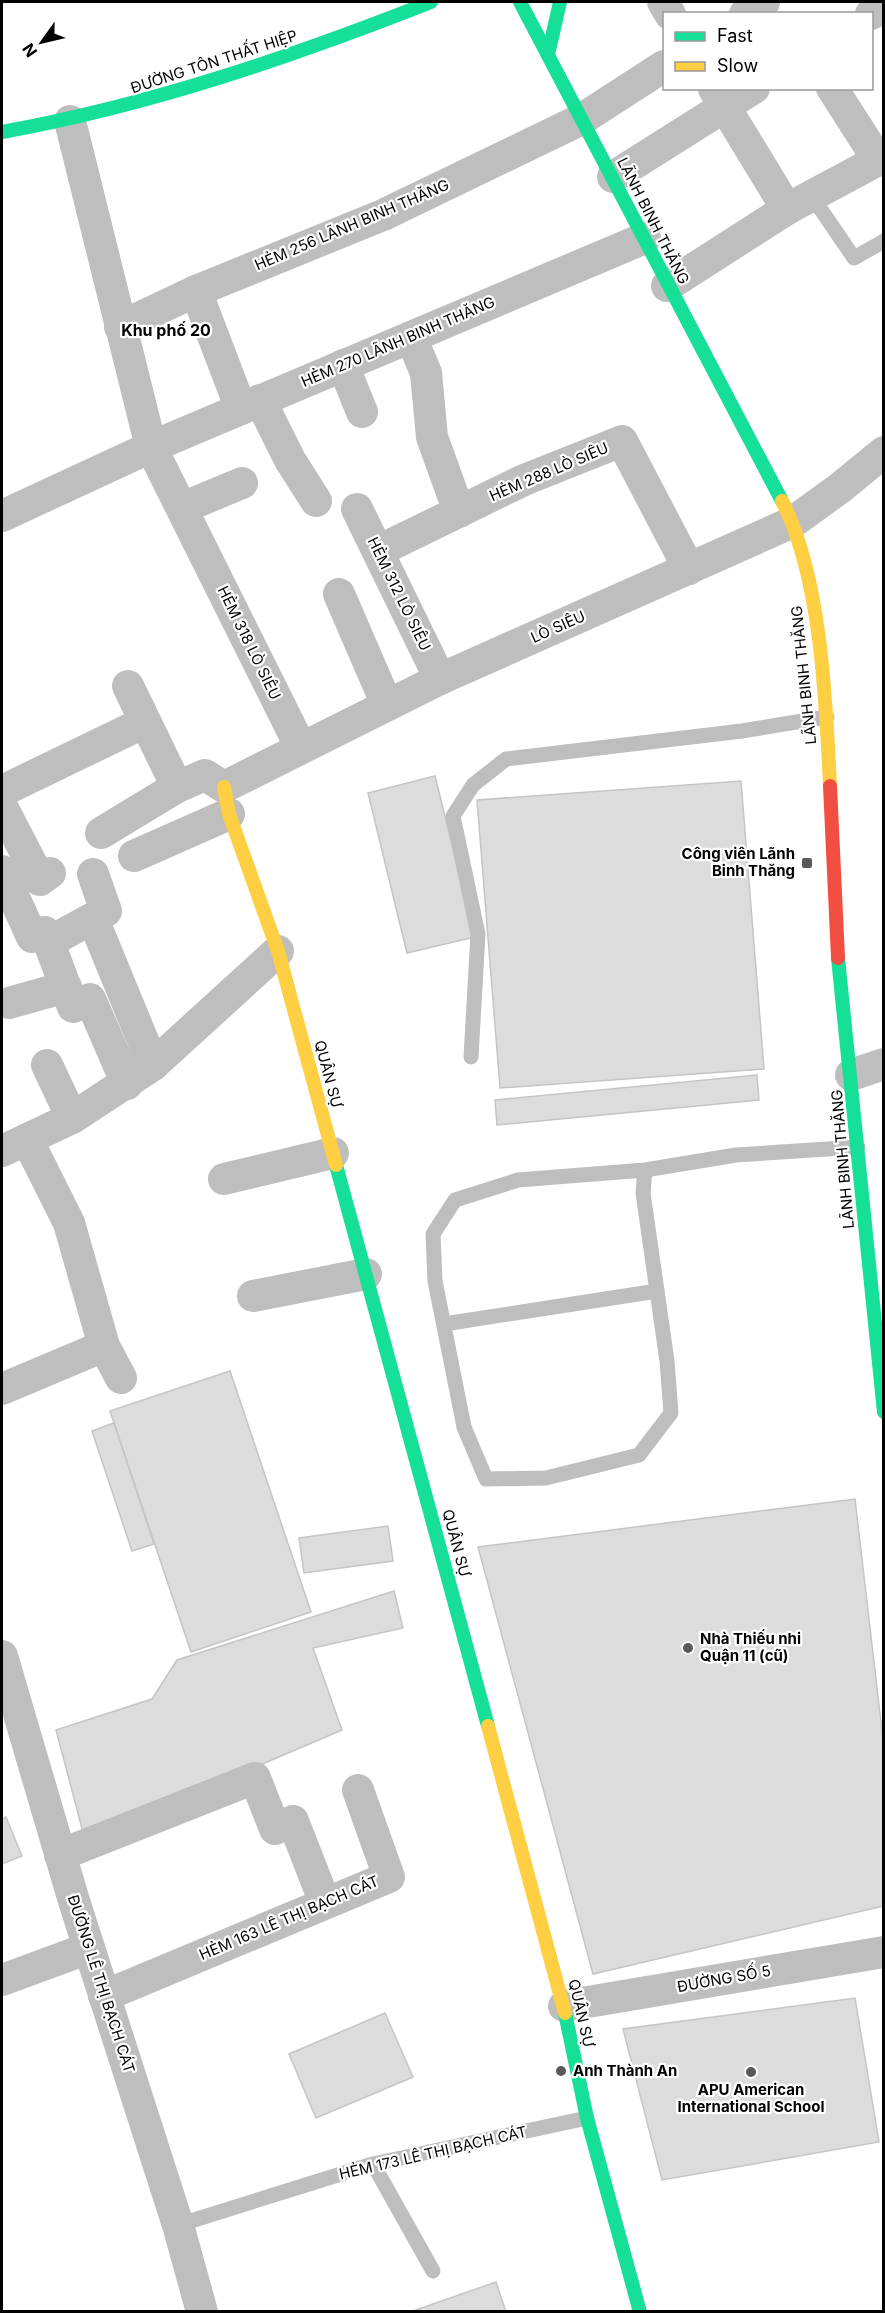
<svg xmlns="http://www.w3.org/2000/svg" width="885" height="2313" viewBox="0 0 885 2313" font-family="Inter,sans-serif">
  <rect width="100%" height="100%" fill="#fff"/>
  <g fill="#dcdcdc" stroke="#c5c5c5" stroke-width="1.5">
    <polygon points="435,776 475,937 407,953 368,793"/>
    <polygon points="741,781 764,1069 500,1088 477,800"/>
    <polygon points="757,1075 759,1100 497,1125 495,1100"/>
    <polygon points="230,1371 311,1612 191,1652 110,1411"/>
    <polygon points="114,1423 154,1544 132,1551 92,1431"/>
    <polygon points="855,1499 884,1748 884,1906 593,1974 478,1547"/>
    <polygon points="388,1526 393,1561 304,1573 299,1538"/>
    <polygon points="394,1591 403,1628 313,1648 342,1730 85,1840 56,1730 152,1699 177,1660"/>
    <polygon points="6,1817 22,1856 2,1864 2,1819"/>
    <polygon points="855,1998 879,2142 662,2180 623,2029"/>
    <polygon points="385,2013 413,2077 316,2118 289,2054"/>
    <polygon points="496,2282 506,2312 410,2312"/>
  </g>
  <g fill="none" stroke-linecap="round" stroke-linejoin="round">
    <g stroke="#bebebe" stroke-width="15">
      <polyline points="813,198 854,258 884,241"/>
      <polyline points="471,1057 478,934 453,816 473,785 506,759 742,731 827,717"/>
      <polyline points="645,1170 643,1193 667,1361 671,1413 639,1455 546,1478 486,1479 464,1427 435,1281 433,1234 455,1200 518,1180 645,1170 736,1155 858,1147"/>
      <polyline points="444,1324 657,1291"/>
      <polyline points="373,2164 433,2271"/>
      <polyline points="178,2225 373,2164 587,2118"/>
    </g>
    <g stroke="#bebebe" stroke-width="32">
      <polyline points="663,2 670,14"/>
      <polyline points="745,14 764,2"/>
      <polyline points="871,14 884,6"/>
      <polyline points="832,88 878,160"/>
      <polyline points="714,89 787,209"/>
      <polyline points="70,121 151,447 301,748"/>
      <polyline points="613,177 754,88"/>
      <polyline points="667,286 787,209 884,157"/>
      <polyline points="196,291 241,409"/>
      <polyline points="120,327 196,291 383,215 582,119 664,66"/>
      <polyline points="411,337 426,373 432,437 459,512"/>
      <polyline points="343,365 362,412"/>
      <polyline points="260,400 290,460 316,501"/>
      <polyline points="182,508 242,483"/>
      <polyline points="357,509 440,679"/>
      <polyline points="2,516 151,447 645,238"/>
      <polyline points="378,551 524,480 622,441 689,569"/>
      <polyline points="339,594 387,705"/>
      <polyline points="128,686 177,787 205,775 224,787 440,679 793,522 840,488 884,452"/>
      <polyline points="2,791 145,722"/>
      <polyline points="2,807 40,880 50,873"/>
      <polyline points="101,833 177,787"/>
      <polyline points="134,856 229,814"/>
      <polyline points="2,871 32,937 45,932 73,1007 90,999 127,1084"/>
      <polyline points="93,919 153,1065"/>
      <polyline points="49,942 106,911 93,874"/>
      <polyline points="9,1003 66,987"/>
      <polyline points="47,1065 72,1118"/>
      <polyline points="851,1075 884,1064"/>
      <polyline points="27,1139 69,1223 104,1346 121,1378"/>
      <polyline points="2,1151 72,1118 153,1065 278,951"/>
      <polyline points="224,1179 333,1153"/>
      <polyline points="253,1296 366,1274"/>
      <polyline points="2,1389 104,1346"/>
      <polyline points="2,1656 74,1901 178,2225 202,2312"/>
      <polyline points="60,1855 255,1778 275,1829 293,1821 325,1903"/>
      <polyline points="2,1980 89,1948"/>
      <polyline points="104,1996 389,1877 358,1790"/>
      <polyline points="564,2006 884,1952"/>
    </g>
    <g stroke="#16e098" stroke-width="14">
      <polyline points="520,2 782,501"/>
      <polyline points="548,55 560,2"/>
      <path d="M2,132C151,105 291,57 431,2"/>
      <polyline points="838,958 884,1412"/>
      <polyline points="336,1165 488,1726"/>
      <polyline points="565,2013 587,2118 640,2312"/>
    </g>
    <g stroke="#ffcf43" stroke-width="14">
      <path d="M782,501C821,576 826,701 830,786"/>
      <polyline points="224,787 229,814 278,951 336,1165"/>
      <polyline points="488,1726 565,2013"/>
    </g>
    <polyline stroke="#f24e42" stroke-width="14" points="830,786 838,958"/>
  </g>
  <g fill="#595959" stroke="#fff" stroke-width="2">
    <rect x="801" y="857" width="12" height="12" rx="3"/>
    <circle cx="688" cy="1648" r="6"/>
    <circle cx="561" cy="2071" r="6"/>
    <circle cx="751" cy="2072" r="6"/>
  </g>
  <g text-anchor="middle" stroke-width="4.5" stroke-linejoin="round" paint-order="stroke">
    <g font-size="15" fill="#000" stroke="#fff">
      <text transform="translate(214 62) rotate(-18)" y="5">ĐƯỜNG TÔN THẤT HIỆP</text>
      <text transform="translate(653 221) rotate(63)" y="5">LÃNH BINH THĂNG</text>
      <text transform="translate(352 225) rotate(-23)" y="5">HẺM 256 LÃNH BINH THĂNG</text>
      <text transform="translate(398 342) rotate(-23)" y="5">HẺM 270 LÃNH BINH THĂNG</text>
      <text transform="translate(549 472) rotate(-23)" y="5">HẺM 288 LÒ SIÊU</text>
      <text transform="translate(399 594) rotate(64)" y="5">HẺM 312 LÒ SIÊU</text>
      <text transform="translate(558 627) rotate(-24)" y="5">LÒ SIÊU</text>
      <text transform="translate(249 643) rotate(64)" y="5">HẺM 318 LÒ SIÊU</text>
      <text transform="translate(804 675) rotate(-96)" y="5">LÃNH BINH THĂNG</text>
      <text transform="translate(328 1074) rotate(75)" y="5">QUÂN SỰ</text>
      <text transform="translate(843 1159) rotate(-95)" y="5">LÃNH BINH THĂNG</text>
      <text transform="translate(456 1543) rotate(75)" y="5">QUÂN SỰ</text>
      <text transform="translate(289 1918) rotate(-23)" y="5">HẺM 163 LÊ THỊ BẠCH CÁT</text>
      <text transform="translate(724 1979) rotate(-10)" y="5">ĐƯỜNG SỐ 5</text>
      <text transform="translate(101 1984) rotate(72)" y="5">ĐƯỜNG LÊ THỊ BẠCH CÁT</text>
      <text transform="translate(581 2013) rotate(77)" y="5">QUÂN SỰ</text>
      <text transform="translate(433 2153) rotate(-13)" y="5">HẺM 173 LÊ THỊ BẠCH CÁT</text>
    </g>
    <g font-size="15" font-weight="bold" fill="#000" stroke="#fff" text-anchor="start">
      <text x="795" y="859" text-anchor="end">Công viên Lãnh<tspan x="795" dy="17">Binh Thăng</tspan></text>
      <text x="700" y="1644">Nhà Thiếu nhi<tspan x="700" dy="17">Quận 11 (cũ)</tspan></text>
      <text x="573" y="2076">Anh Thành An</text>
      <text x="751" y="2095" text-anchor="middle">APU American<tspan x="751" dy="17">International School</tspan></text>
    </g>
    <g font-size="16" font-weight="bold" fill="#000" stroke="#fff">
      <text x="166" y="336">Khu phố 20</text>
    </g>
  </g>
  <rect width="885" height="2313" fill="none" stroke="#000000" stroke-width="6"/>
  <rect x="663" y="12" width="210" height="78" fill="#ffffff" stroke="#999999" stroke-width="1.5"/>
  <rect x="675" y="32" width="30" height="9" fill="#16e098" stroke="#999999" stroke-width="1.5"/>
  <text x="717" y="42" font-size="18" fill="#000000">Fast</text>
  <rect x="675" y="62" width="30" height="9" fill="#ffcf43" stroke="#999999" stroke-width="1.5"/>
  <text x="717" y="72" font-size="18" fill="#000000">Slow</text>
  <g transform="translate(42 42) rotate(236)" stroke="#ffffff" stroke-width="4.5" paint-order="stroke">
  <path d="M0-4.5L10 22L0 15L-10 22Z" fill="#000000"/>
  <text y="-9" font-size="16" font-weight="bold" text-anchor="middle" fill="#000000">N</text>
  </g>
</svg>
